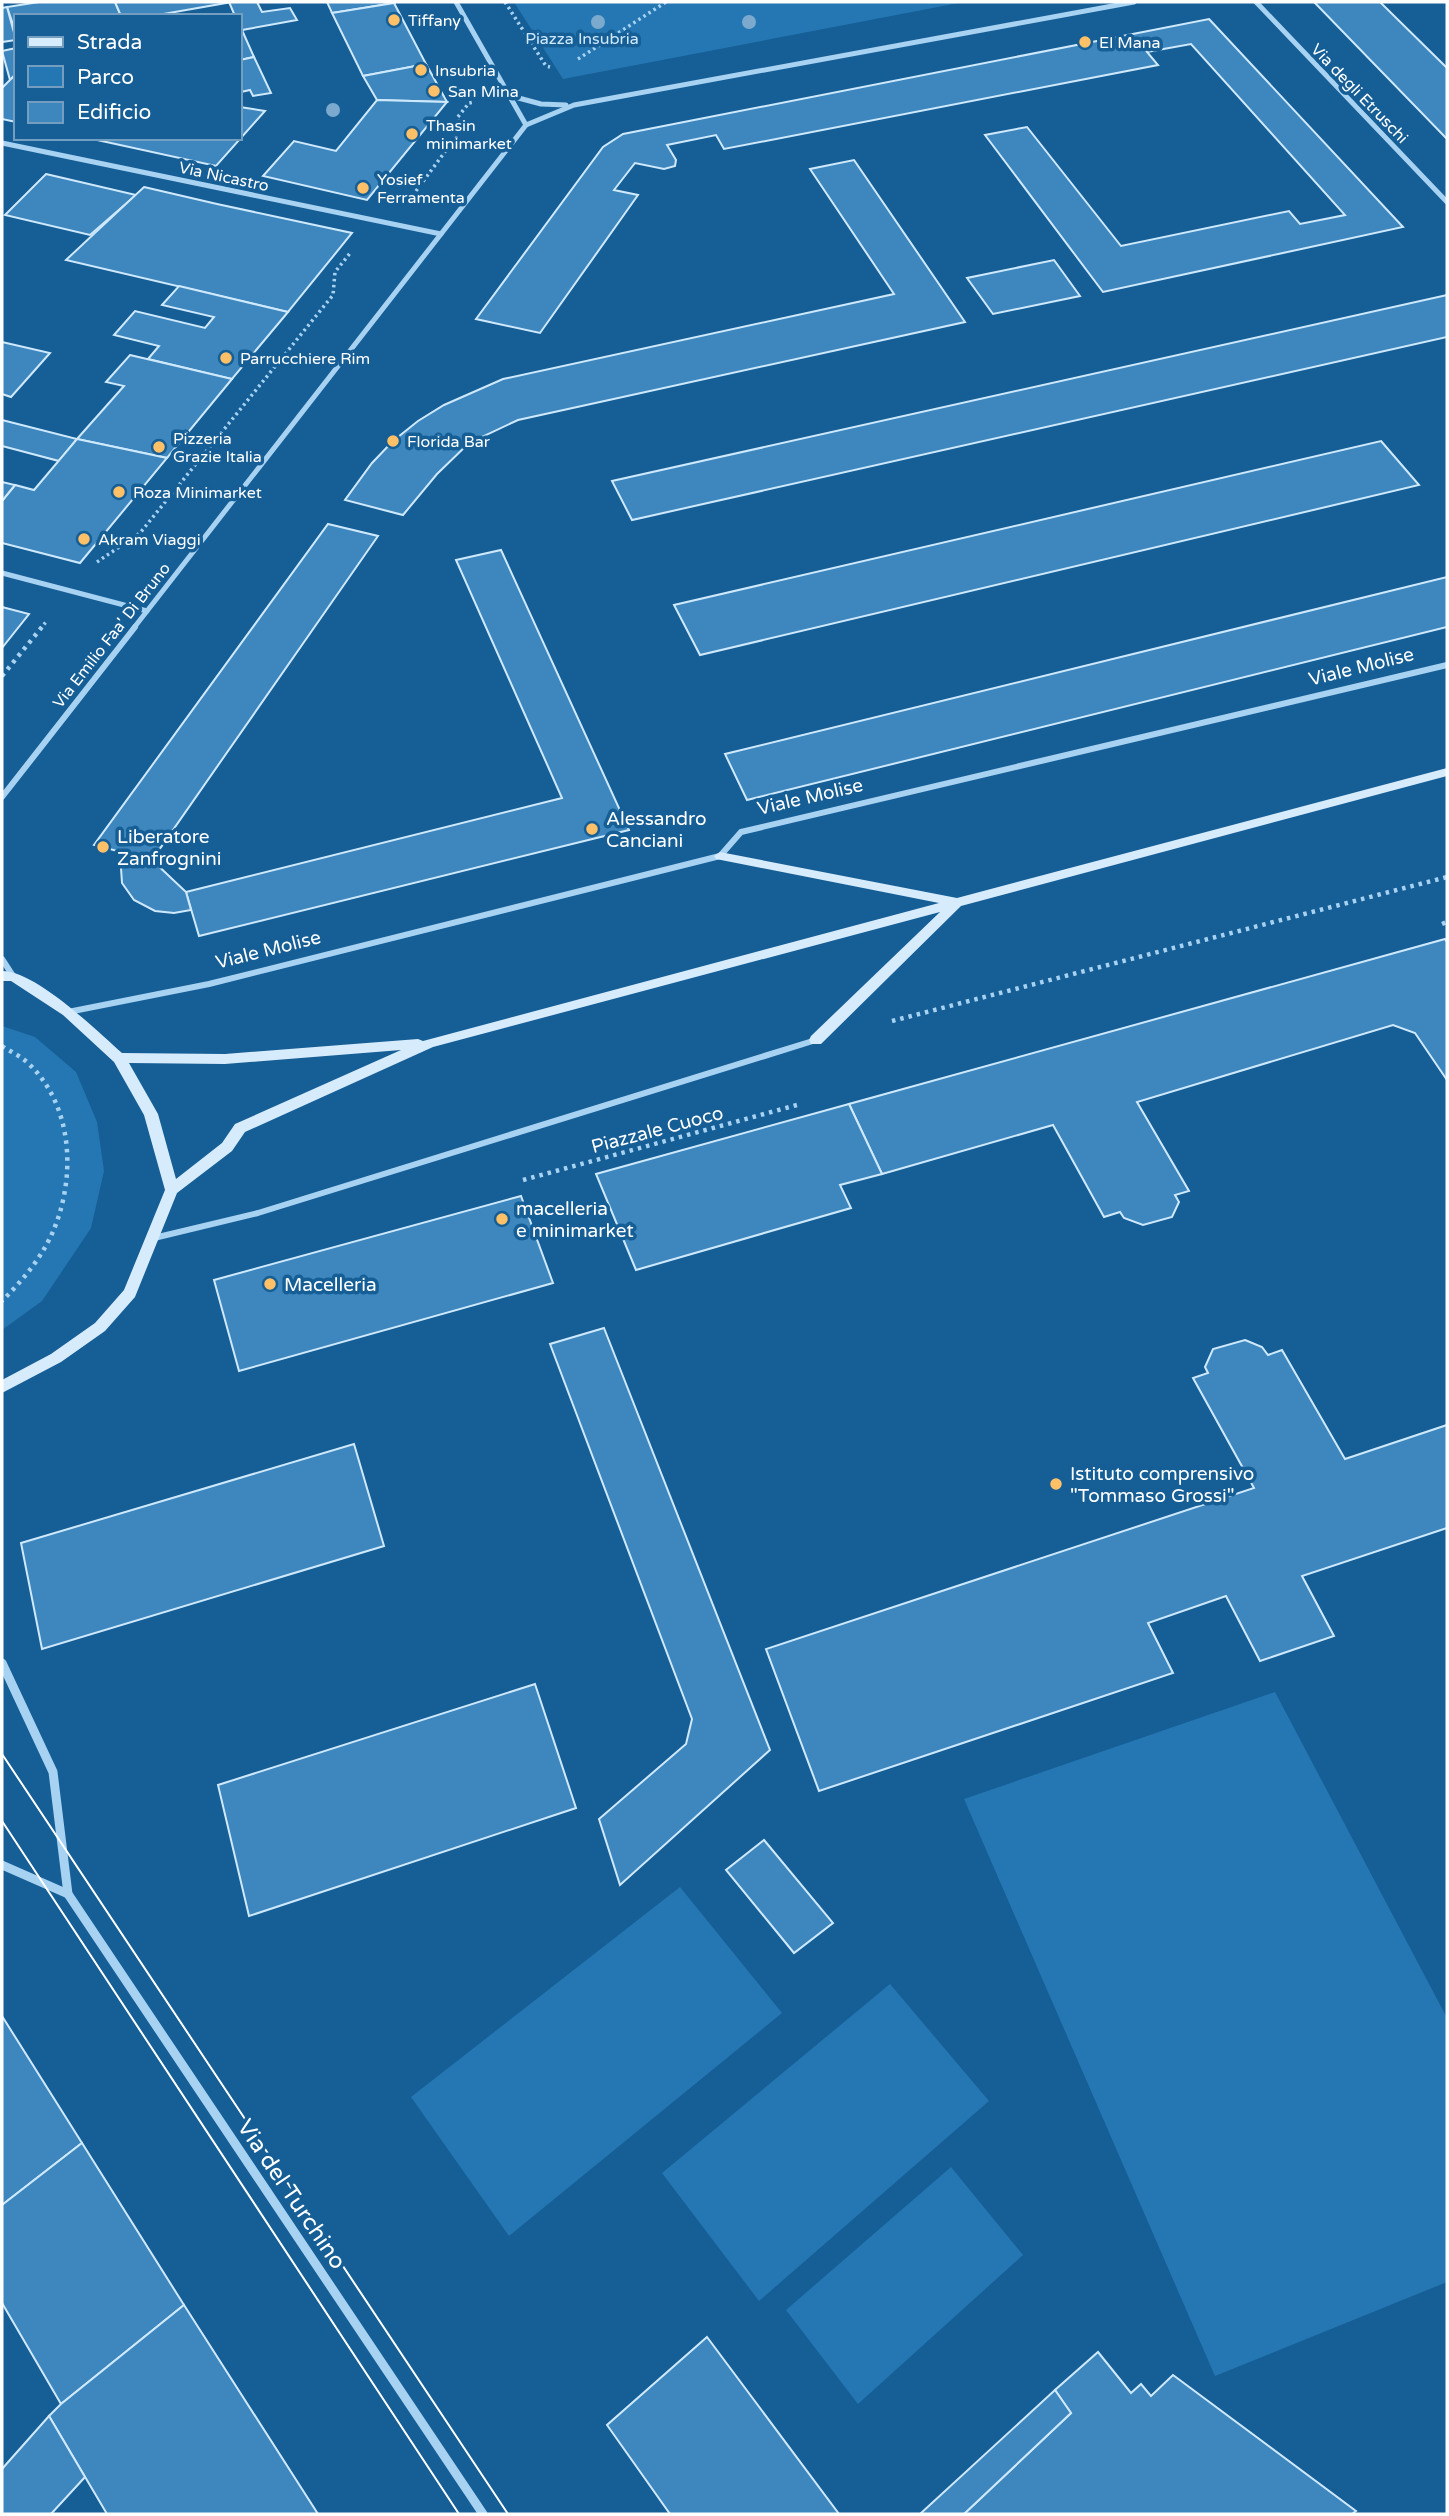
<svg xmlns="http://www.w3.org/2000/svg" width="1449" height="2516" viewBox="0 0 1449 2516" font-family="'Varela Round',sans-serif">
  <rect width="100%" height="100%" fill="#165e96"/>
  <g fill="#2577b3">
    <polygon points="514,2 964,2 563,79"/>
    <polygon points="2,1026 35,1037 76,1072 97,1122 104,1171 91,1228 42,1301 2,1330"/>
    <polygon points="1275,1692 1447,2018 1447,2282 1215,2376 964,1799"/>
    <polygon points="680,1887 782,2013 509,2236 411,2097"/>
    <polygon points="890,1984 989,2101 759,2301 662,2173"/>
    <polygon points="951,2167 1023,2255 858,2404 786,2310"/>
  </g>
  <g fill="#3e87be" stroke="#cfe9fc" stroke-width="2">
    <polygon points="39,2 115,2 121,16 16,16 16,33 7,7"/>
    <polygon points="115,2 232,2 152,16 121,16"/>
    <polygon points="229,2 257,2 262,12 290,8 297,20 242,30 240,16 235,16"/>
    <polygon points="327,2 393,2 394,3 332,13"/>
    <polygon points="1314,2 1380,2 1447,68 1447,139"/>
    <polygon points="394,3 426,64 363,76 332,13"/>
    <polygon points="7,7 16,40 2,42 2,8"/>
    <polygon points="1209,19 1403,227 1103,292 985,135 1027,127 1121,246 1289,211 1300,224 1345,215 1191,44 1147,52 1158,65 724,149 716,135 667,145 676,160 675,166 664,169 635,163 614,190 638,195 540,333 476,319 603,147 623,134"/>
    <polygon points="240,30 242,30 254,57 240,60"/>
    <polygon points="16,48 16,74 10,80 2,51"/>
    <polygon points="254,57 271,93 253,96 250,90 241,92 240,60"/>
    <polygon points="426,64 447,102 377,100 363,76"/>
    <polygon points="16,74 16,122 2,119 2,88"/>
    <polygon points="377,100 447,102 367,200 263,176 294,141 336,151"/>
    <polygon points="240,107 265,111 216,166 88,138 240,138"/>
    <polygon points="854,160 965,322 518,420 469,443 437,474 403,515 345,500 372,463 393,441 418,421 444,405 503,379 894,294 810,169"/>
    <polygon points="46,174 136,195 90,235 5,215"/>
    <polygon points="144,187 217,204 352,233 288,312 66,260"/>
    <polygon points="1054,260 1080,296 993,314 967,278"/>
    <polygon points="179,286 288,312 232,379 148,359 159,346 114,335 135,311 205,328 214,317 162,305"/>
    <polygon points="1447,295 1447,337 632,520 612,481"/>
    <polygon points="2,342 50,353 11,397 2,394"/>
    <polygon points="130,355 232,379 167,458 77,439 124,386 106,382"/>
    <polygon points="2,420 77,439 59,461 2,446"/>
    <polygon points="77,439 167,458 80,563 2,543 2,501 15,485 34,490"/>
    <polygon points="1381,441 1419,485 700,655 674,605"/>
    <polygon points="2,482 15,485 2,501"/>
    <polygon points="328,524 378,536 152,860 94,845"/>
    <polygon points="501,550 629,830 199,936 186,892 562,798 456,560"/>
    <polygon points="1447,577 1447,627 747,800 725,754"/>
    <polygon points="2,607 29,614 2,648"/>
    <polygon points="127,853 152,860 186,892 191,910 174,913 155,911 134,900 122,883 121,868"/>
    <polygon points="1445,939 1447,942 1447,1080 1415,1033 1393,1025 1137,1102 1189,1191 1175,1195 1179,1202 1172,1217 1143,1225 1124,1218 1120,1212 1104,1217 1053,1125 882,1174 849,1104"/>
    <polygon points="849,1104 882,1174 840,1185 851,1208 636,1270 596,1174"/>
    <polygon points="521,1196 553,1283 239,1371 214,1280"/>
    <polygon points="604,1328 770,1750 620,1885 599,1819 686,1744 692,1719 550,1344"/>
    <polygon points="1245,1340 1262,1347 1268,1355 1282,1350 1345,1459 1447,1425 1447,1528 1302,1576 1334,1636 1260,1661 1226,1596 1148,1623 1173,1673 819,1791 766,1649 1254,1488 1193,1378 1208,1373 1205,1367 1213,1349"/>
    <polygon points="354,1444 384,1546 42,1649 21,1543"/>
    <polygon points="535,1684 576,1808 249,1916 218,1785"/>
    <polygon points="764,1840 833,1923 794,1953 726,1870"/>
    <polygon points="2,2016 82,2143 2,2205"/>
    <polygon points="82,2143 184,2305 61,2404 2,2303 2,2205"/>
    <polygon points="184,2305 318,2514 107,2514 49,2416 61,2404"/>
    <polygon points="707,2337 839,2514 670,2514 607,2425"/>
    <polygon points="1098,2352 1131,2393 1141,2384 1151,2396 1173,2375 1356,2511 1352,2514 964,2514 1071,2413 1055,2390"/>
    <polygon points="1055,2390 1071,2413 964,2514 920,2514"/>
    <polygon points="49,2416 85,2477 51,2514 2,2514 2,2469"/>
  </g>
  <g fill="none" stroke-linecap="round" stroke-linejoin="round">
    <g stroke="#a7d2f2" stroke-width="3.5" stroke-dasharray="2.5 3.5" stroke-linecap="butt">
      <polyline points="505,2 546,66 550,67"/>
      <polyline points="578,59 666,2"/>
      <polyline points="416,191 461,130 457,118 469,103 474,102"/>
      <polyline points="97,562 140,533 333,295 335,272 351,252"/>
      <polyline points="40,629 46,622"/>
    </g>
    <g stroke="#a7d2f2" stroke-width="4.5" stroke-dasharray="3.5 5" stroke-linecap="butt">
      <polyline points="2,676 42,627"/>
      <polyline points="1442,924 1447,922"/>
      <polyline points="892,1021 1447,877"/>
      <path d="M2,1046C11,1052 21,1056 29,1064C75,1108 76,1182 51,1236C39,1261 21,1282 2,1301"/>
      <polyline points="523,1180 797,1105"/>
    </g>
    <g stroke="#a7d2f2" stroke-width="5">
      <polyline points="456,2 526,125"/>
      <polyline points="1256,2 1447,202"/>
      <polyline points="511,96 541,104 566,105"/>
      <polyline points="2,143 441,234"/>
      <polyline points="2,573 147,611"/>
      <polyline points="133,629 526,125 574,105 1134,2"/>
    </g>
    <g stroke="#a7d2f2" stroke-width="6">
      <polyline points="2,797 135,627"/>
      <polyline points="2,959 13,976"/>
      <polyline points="68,1012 209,984 720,856 741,832 1447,665"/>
      <polyline points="154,1238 258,1213 816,1040"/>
    </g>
    <g stroke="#a7d2f2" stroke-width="9">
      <polyline points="2,1663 53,1772 68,1894 483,2514"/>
      <polyline points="2,1865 68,1894"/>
    </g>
    <path fill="#d6ebfc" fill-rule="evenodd" d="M1447,768V776L961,906L821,1044H811L809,1040L811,1036L940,912L433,1047L245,1132L232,1151L177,1193L135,1297L105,1331L61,1362L2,1393V1380L51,1354L95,1323L124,1290L165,1190L144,1115L114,1062L63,1015L11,981H2V971C36,971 96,1030 122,1053L225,1054L418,1039L423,1041L939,903L716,859L714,856L720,852L957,898ZM401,1050L235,1124L222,1143L176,1179L158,1114L129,1063L225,1064Z"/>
    <g stroke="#fff" stroke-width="2">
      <polyline points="2,1754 508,2514"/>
      <polyline points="2,1821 459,2514"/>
    </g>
  </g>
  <g fill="#7caace">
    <circle cx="598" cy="22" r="7"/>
    <circle cx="749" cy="22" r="7"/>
    <circle cx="333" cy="110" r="7"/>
  </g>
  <g fill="#ffc068" stroke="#165e96" stroke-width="2.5">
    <circle cx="394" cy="20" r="7"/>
    <circle cx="1085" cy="42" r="7"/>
    <circle cx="421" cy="70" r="7"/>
    <circle cx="434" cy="91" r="7"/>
    <circle cx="412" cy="134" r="7"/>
    <circle cx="363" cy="188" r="7"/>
    <circle cx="226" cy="358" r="7"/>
    <circle cx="393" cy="441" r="7"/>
    <circle cx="159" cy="447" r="7"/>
    <circle cx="119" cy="492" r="7"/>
    <circle cx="84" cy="539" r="7"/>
    <circle cx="592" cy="829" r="7"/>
    <circle cx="103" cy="847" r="7"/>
    <circle cx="502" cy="1219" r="7"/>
    <circle cx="270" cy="1284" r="7"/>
    <circle cx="1056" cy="1484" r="7"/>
  </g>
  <g text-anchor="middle" stroke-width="7" stroke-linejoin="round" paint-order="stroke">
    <g font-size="16" fill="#fff" stroke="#165e96" text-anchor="start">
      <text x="408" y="26">Tiffany</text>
      <text x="1099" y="48">El Mana</text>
      <text x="435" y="76">Insubria</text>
      <text x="448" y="97">San Mina</text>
      <text x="426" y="131">Thasin<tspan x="426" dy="18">minimarket</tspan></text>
      <text x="377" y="185">Yosief<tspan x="377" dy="18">Ferramenta</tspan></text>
      <text x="240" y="364">Parrucchiere Rim</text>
      <text x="173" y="444">Pizzeria<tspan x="173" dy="18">Grazie Italia</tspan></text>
      <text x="407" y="447">Florida Bar</text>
      <text x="133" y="498">Roza Minimarket</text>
      <text x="98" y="545">Akram Viaggi</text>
    </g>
    <g font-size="16" fill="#cfe9fc" stroke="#165e96">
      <text x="582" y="44">Piazza Insubria</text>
    </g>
    <g font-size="16" fill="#fff" stroke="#165e96">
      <text transform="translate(1360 93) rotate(46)" y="6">Via degli Etruschi</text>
      <text transform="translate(224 176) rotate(12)" y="6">Via Nicastro</text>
      <text transform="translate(111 635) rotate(-52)" y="6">Via Emilio Faa' Di Bruno</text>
    </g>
    <g font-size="19" fill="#fff" stroke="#165e96">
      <text transform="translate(1361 666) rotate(-14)" y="7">Viale Molise</text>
      <text transform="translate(810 796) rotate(-13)" y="7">Viale Molise</text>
      <text transform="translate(268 949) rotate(-14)" y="7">Viale Molise</text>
      <text transform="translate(657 1129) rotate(-15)" y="7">Piazzale Cuoco</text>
    </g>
    <g font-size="19" fill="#fff" stroke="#165e96" text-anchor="start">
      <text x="606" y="825">Alessandro<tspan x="606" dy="22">Canciani</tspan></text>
      <text x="117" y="843">Liberatore<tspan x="117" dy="22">Zanfrognini</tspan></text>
      <text x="516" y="1215">macelleria<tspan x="516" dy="22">e minimarket</tspan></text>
      <text x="284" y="1291">Macelleria</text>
      <text x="1070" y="1480">Istituto comprensivo<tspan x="1070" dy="22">"Tommaso Grossi"</tspan></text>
    </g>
    <g font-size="23" fill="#fff" stroke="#165e96">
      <text transform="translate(292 2194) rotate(56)" y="8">Via del Turchino</text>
    </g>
  </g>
  <rect width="1449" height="2516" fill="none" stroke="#ffffff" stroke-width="7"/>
  <rect x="14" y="14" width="228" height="126" fill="#165e96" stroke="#739ec0" stroke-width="2"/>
  <rect x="28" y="37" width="35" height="10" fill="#d6ebfc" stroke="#739ec0" stroke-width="2"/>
  <text x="77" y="49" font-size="21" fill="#ffffff">Strada</text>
  <rect x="28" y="66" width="35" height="21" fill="#2577b3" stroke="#739ec0" stroke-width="2"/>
  <text x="77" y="84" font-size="21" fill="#ffffff">Parco</text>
  <rect x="28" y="102" width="35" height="21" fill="#3e87be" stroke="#739ec0" stroke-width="2"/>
  <text x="77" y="119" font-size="21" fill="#ffffff">Edificio</text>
</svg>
